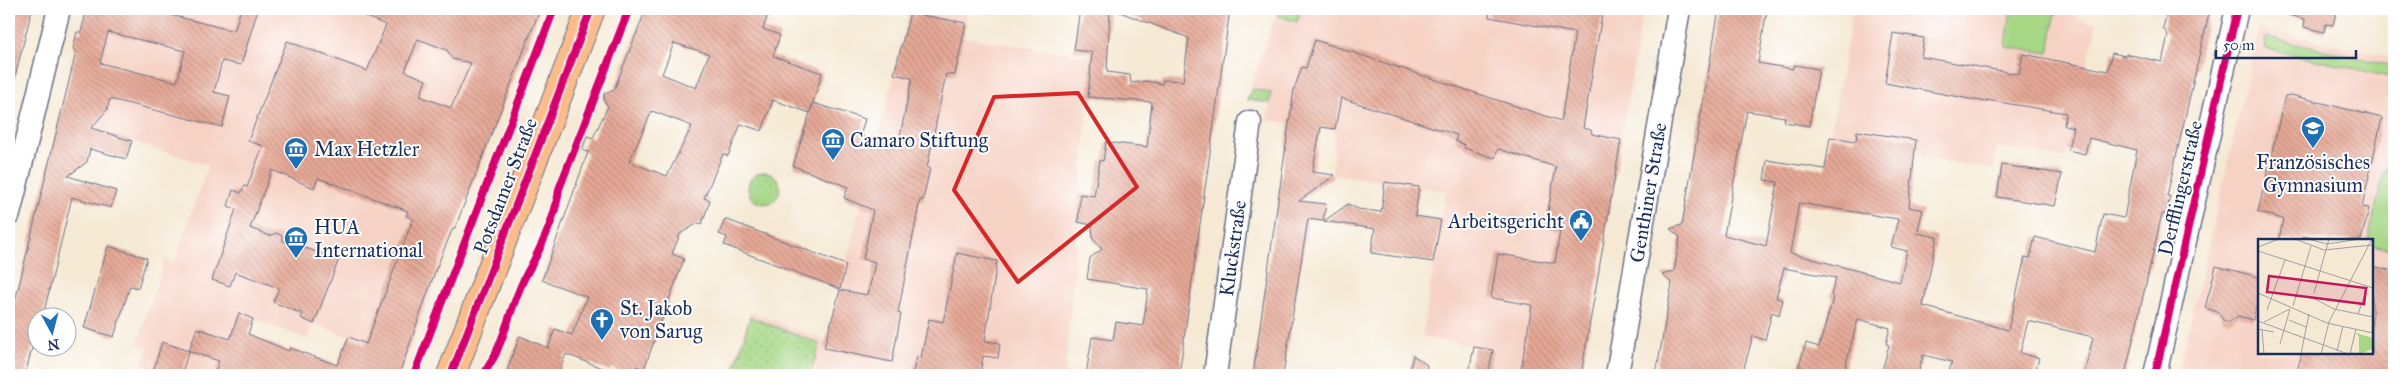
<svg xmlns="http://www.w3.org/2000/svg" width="2403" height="384" viewBox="0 0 2403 384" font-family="'IM FELL Great Primer',serif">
  <defs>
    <pattern id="grass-dots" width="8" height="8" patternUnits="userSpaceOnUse" patternTransform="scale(1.25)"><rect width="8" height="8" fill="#a6d785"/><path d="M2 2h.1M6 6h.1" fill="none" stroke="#8eb975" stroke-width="1.8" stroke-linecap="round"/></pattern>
    <pattern id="building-back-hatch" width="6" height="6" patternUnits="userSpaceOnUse" patternTransform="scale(1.25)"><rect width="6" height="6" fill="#e7a996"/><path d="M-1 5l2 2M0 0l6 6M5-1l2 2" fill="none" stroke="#ba8a7e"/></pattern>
  </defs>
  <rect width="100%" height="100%" fill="#fff"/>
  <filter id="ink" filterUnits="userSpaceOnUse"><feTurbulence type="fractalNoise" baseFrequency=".02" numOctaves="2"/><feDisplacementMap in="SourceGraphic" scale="10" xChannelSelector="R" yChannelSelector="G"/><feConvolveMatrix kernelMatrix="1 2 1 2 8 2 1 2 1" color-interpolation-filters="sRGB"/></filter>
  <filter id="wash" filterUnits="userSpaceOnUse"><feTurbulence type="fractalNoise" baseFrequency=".0096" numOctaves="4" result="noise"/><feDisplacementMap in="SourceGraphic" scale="20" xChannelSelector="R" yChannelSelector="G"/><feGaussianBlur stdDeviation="1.12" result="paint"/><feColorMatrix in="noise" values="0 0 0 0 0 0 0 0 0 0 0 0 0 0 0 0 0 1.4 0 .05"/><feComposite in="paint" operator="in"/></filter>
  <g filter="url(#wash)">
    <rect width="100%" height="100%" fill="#f5e9d4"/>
    <g fill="#f6d2c4" fill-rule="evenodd">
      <polygon points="87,9 457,9 449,31 521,59 406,359 313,323 307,339 254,319 234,375 139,375 148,347 137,344 165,259 174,263 208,165 59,119"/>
      <polygon points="911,9 968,9 963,37 1092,57 1065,375 730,375 750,312 826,340"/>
      <polygon points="1277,9 1643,9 1582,375 1488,375 1493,350 1422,337 1446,191 1332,174 1335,129 1267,120 1270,103 1247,100"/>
      <polygon points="1853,9 2078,9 2076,18 2097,23 2066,158 1997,147 1993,169 1914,156 1915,140 1858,131 1856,141 1830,137"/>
      <path d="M2259,28L2394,58V375H2178ZM2259,240H2372V353H2259Z"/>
    </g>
    <g fill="url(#grass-dots)" stroke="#608372">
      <polygon points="1280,9 1301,9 1297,22 1278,16"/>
      <polygon points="1253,89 1271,93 1270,103 1247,100"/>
      <circle cx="764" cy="188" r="16"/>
      <polygon points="750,317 820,344 810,374 812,375 733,375"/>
    </g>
    <g fill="#a6d785" stroke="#608372">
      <polygon points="2011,9 2056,9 2049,53 2006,47"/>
      <polygon points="2266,37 2394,66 2394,78 2264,48"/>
      <polygon points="2394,131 2394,250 2372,245 2372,240 2368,240"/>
    </g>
    <g id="blocks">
      <g fill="url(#building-back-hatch)" fill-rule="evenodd">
        <polygon points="9,9 32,9 14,81 9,80"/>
        <path d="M87,9H147L234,31L241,9H258L241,65L222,61L214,92L230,96L222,127L110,99L107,110L91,128L132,141L126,159L90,149L87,162L68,176L116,191L111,208L72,197L43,316H38V338L35,348H32L25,375H9V326L76,52L73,49L77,32H81ZM108,32L185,51L177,82L100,63Z"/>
        <path d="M347,9H540L455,228H453L436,269L399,375H214L219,361L189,351L197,328L230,339L239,313L253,319L248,334L289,351L290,348L337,365L349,337L366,344L413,219L406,216L408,211L318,178L314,188L272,170L250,228L270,236L276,233L282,236L283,241L339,259L314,324L301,318L303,314L273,302L279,288L235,272L230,286L212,280L236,209L228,206L233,190L241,193L244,186L247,187L263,146L248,141L287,41L367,71L386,25ZM418,39L447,50L452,59L471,63L451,108L420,96L426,80L405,71Z"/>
        <path d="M646,9H770L763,29L780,35L773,56L822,73L810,113L773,100L762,131L741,124L728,156L723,154L704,198L710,200L702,224L698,223L680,234L672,254L684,259L644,369L637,366L632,375L611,368L610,371L566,354L558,375H505L520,336L548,348L555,329L572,335L587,297L542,280L588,152L582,150L587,136L593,138L608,106L604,101V94L614,90ZM674,43L709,54L696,88L662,74ZM652,111L692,126L667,176L629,162Z"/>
        <polygon points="1080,9 1110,9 1107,72 1130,75 1131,83 1146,81 1162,84 1163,80 1183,81 1189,38 1117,11 1117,9 1230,9 1179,375 1086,375 1092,337 1113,340 1116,322 1143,326 1148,289 1087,279 1090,258 1102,249 1093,239 1092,225 1078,222 1080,194 1094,196 1100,160 1103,161 1106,142 1147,147 1152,102 1088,97 1092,52 1074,50"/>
        <polygon points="1490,9 1603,9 1583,128 1591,130 1592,134 1621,140 1581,375 1520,375 1532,305 1491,298 1498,254 1555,263 1560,231 1545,228 1556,167 1498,149 1495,158 1464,148 1465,145 1455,141 1457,135 1341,98 1335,129 1321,127 1312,172 1335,175 1299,201 1326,204 1323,221 1308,219 1283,375 1253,375 1294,89 1302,67 1306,68 1315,40 1561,121 1575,33 1489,17"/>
        <path d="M1719,9H1767L1758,63L1793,69V65L1819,69L1809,126L1784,122L1785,117L1747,111L1724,235L1766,246L1778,182L1764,180L1767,160L1825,169L1830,137L1856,141L1857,131L1916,140L1909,207L1923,210L1917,233L1937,237L1923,306L2008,330L2025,257L2030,258L2035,237L2095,252L2103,214L2124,218L2137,150L2089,138L2085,154L2068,150L2073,127L2064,125L2066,113L1986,100V102L1885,83L1893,33L1924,38L1921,57L2019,74L2023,54L2108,71L2112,53L2125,56L2126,54L2162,62L2168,35L2163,28L2168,9H2210L2167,196H2170L2166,214H2162L2125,375H2084L2093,337L2028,321L2020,353L2039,358L2034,375H1948L1952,362L1923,355L1918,375H1881L1889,345L1886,344L1890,328L1858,319L1843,375H1796L1806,343L1819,347L1833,298L1831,295L1836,278L1784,268L1776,298L1783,300L1779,315L1772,312L1765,340L1753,336L1742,375H1656L1672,283L1662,275L1674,271L1680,237L1670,229L1682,225ZM1799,203L1898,219L1891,247L1907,251L1900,282L1790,253Z"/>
        <polygon points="2288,9 2337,9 2333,25 2326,24 2324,32 2304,27 2305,19 2288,15"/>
        <polygon points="910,13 966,23 955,75 946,74 927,168 930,168 923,200 920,200 898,313 901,314 892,362 824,348 840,290 868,295 875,262 863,259 873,210 844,198 848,187 793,166 813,103 865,119 860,136 898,146 912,78 894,74"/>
        <polygon points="2291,95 2382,118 2362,207 2369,208 2361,240 2323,240 2303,236 2302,240 2279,240 2283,219 2258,212 2285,96"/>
        <polygon points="2002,165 2062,174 2055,206 1997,197"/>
        <polygon points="1385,182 1419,187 1415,216 1441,220 1433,262 1371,253 1375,229 1324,221 1348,204 1358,209 1381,212"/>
        <polygon points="725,219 846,265 840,289 724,245 727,237 719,234"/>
        <polygon points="108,246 147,258 138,288 130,286 114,337 84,328"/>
        <polygon points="957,253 997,261 985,341 1000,343 998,358 983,356 980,375 912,375 917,357 921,358 929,319 943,322"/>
        <polygon points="2216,266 2259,277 2259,293 2253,320 2238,316 2229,322 2223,320 2218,312 2205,308"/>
        <polygon points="2372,266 2394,271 2394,375 2296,375 2302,353 2372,353"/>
        <polygon points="162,342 189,351 181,375 152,375"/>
        <polygon points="1474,347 1493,350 1488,375 1468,375"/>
        <polygon points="1413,355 1427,365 1425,375 1409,375"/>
      </g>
    </g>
  </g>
  <g filter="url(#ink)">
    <use href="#blocks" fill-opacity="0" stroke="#677087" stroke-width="1"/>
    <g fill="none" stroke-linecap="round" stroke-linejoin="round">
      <g stroke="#677087" stroke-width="25">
        <g id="street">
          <polyline points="9,214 59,9"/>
          <path id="s1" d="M1215,375L1250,122"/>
          <path id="s2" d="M1617,375L1679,9"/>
          <polyline points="2155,375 2237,9"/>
        </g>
      </g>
      <g stroke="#677087" stroke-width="30">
        <polyline id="primary" points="451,375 591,9"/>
      </g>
      <use href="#street" stroke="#fff" stroke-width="22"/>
      <use href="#primary" stroke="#fabc8b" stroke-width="28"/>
      <g stroke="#fff" stroke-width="11">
        <g id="cycleway">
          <polyline points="414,375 554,9"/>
          <polyline points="451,375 591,9"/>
          <path d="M484,375C488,365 495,358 498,348C508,325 514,298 526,275C540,250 556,218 559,189L629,9"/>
          <polyline points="2155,375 2237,9"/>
        </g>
      </g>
      <use href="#cycleway" stroke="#d6006c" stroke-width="8"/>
    </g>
  </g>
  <path fill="none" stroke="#d62828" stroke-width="4" stroke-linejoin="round" d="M1078,93L1137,187L1018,282L954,190L994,97Z"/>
  <defs>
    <g id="school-pin" transform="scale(1.25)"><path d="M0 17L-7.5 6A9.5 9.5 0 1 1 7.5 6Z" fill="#1f6fb2" stroke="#fff"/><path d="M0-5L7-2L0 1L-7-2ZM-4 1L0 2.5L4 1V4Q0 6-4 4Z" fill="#fff"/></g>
    <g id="museum-pin" transform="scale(1.25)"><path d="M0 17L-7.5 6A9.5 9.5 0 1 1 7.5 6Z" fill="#1f6fb2" stroke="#fff"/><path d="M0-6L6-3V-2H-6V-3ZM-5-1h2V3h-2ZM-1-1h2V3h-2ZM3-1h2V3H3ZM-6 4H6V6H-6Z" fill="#fff"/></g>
    <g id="civic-pin" transform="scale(1.25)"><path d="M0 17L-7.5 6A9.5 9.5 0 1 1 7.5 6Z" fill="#1f6fb2" stroke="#fff"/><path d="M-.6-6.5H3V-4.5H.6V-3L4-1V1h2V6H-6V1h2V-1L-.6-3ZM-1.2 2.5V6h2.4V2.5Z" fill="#fff"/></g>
    <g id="church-pin" transform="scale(1.25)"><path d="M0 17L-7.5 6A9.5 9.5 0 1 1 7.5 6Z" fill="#1f6fb2" stroke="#fff"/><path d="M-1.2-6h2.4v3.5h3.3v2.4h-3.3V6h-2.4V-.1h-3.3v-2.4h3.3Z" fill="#fff"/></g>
  </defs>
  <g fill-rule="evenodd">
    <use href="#school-pin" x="2313" y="128"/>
    <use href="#museum-pin" x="833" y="140"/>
    <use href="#museum-pin" x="296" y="149"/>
    <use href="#civic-pin" x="1581" y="221"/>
    <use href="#museum-pin" x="296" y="238"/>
    <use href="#church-pin" x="602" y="320"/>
  </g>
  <g text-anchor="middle" stroke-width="4" stroke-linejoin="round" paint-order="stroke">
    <g font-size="20" fill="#1b2f5e" stroke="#fff" text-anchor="start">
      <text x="850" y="147">Camaro Stiftung</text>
      <text x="314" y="156">Max Hetzler</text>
      <text x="2313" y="169" text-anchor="middle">Französisches<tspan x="2313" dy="23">Gymnasium</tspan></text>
      <text x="1564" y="228" text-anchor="end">Arbeitsgericht</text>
      <text x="314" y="234">HUA<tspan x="314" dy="23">International</tspan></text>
      <text x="620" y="315">St. Jakob<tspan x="620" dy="23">von Sarug</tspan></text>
    </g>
    <g font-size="20" fill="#1b2f5e" stroke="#fff">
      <text transform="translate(505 186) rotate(-69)" y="7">Potsdamer Straße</text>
      <text transform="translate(2180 188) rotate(-77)" y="7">Derfflingerstraße</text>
      <text dy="7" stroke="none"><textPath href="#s2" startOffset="185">Genthiner Straße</textPath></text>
      <text dy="7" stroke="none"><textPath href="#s1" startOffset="128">Kluckstraße</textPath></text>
    </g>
  </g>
  <g transform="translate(2258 239)">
    <rect width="115" height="115" fill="#f5e9d4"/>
    <path d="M98,94L115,99V110L101,115V98Z" fill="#a6d785"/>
    <path fill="none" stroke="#9e9fa5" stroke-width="1" d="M37,0L66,11L114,6M50,0L69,5L102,0M0,8L21,0M0,12L115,49M0,54L69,84L115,94M56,54L71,0M55,59L76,70L115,78M35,67L53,7M9,71L27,21M100,75L110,47M31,81L48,88M0,82L90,115M6,83L32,70L22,105M0,90L16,93M4,91L6,115M79,112L85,87M43,115L51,75M63,115L71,83L114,0M92,115L98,90"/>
    <path fill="#c2185b" fill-opacity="0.15" stroke="#c2185b" stroke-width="2.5" d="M11,37L108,49L106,65L9,53Z"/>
    <rect width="115" height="115" fill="none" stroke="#1b2f5e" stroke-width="2.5"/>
  </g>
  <rect width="2403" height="384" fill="none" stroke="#fff" stroke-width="30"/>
  <g transform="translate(52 332) rotate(173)"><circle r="24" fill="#ffffff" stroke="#a4acbf"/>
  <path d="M0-4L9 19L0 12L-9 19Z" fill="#1f6fb2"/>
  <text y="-8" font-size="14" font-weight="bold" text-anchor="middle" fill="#1b2f5e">N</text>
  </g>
  <path d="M2216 50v8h140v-8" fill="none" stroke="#1b2f5e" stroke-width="2.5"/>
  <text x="2223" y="50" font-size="15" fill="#1b2f5e" stroke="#ffffff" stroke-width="4" paint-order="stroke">50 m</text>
</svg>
